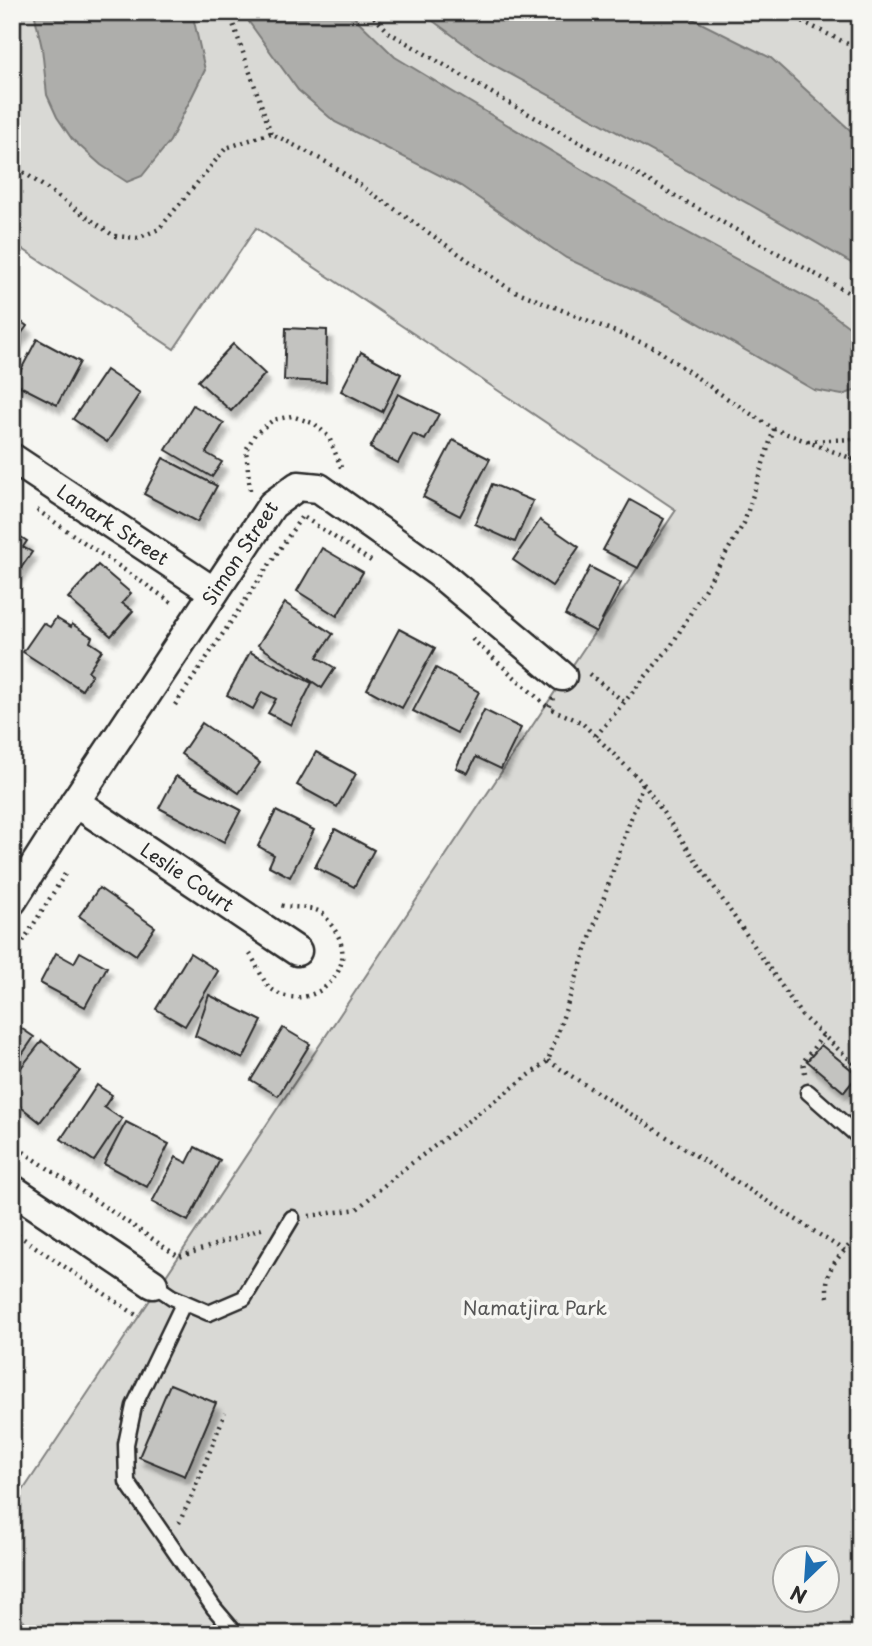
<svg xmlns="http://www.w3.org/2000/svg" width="872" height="1646" viewBox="0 0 872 1646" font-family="'Playpen Sans',sans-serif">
  <defs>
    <filter id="shadow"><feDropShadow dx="4.5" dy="8" stdDeviation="2" flood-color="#0004"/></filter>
  </defs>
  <rect width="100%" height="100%" fill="#f6f6f2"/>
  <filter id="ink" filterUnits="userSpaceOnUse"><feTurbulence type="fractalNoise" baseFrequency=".0143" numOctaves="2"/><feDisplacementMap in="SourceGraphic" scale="14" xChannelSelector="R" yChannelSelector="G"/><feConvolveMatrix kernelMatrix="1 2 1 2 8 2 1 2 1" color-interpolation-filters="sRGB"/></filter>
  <g filter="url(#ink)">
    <path fill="#d9d9d5" stroke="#828280" stroke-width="2" fill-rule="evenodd" d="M12,12H860V1634H43L12,1613V1507L676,510L256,228L174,349L12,242ZM784,1558H826V1600H784Z"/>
    <g fill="#aeaeab" stroke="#7a7a78" stroke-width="2">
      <polygon points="34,12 192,12 205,70 170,141 142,176 127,182 101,165 72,139 57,117 47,95 42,48"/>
      <polygon points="249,12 349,12 395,57 679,228 817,303 860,335 860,389 842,395 814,390 669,306 566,258 461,186 335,122 298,90 249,22"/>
      <polygon points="421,12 679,12 771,58 860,139 860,268 749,204 490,63"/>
    </g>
    <g fill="#c3c3c0" stroke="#2b2b2b" stroke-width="2" filter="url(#shadow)">
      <polygon points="12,315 27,326 12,346"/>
      <polygon points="286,328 327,330 326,382 284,380"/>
      <polygon points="37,339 80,362 57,405 14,383"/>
      <polygon points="233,344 265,374 231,411 198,381"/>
      <polygon points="361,352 401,374 382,412 341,391"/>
      <polygon points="106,370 140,393 107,442 73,419"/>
      <polygon points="398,394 439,414 425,440 413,434 398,463 370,448"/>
      <polygon points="193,405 224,423 206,453 222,462 212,477 166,450"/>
      <polygon points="453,440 490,459 460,516 423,497"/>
      <polygon points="163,458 217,486 197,522 144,494"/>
      <polygon points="492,484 533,501 515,542 475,524"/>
      <polygon points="630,500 664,519 638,568 603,550"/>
      <polygon points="540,520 579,547 552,586 513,560"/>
      <polygon points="12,531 27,541 23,547 32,552 12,581"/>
      <polygon points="322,548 363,572 337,616 297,591"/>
      <polygon points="98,565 131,593 122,603 133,611 111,636 68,598"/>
      <polygon points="590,567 621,583 596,632 565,615"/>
      <polygon points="285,603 333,634 317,657 335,668 322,688 258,645"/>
      <polygon points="56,618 71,627 72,624 92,637 90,642 102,650 88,671 92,674 82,690 23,652 43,623 50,627"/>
      <polygon points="399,629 435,648 402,708 367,689"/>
      <polygon points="250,652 312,683 291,725 268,713 276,699 262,692 253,709 227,695"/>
      <polygon points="436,668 479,692 457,733 413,711"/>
      <polygon points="484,710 521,728 501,769 476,757 468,773 456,768"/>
      <polygon points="202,723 260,763 239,793 181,754"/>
      <polygon points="316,752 356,774 337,807 297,785"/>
      <polygon points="176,776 241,810 224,842 159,808"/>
      <polygon points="276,811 314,830 290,877 269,866 274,855 258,846"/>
      <polygon points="335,829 374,850 354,887 315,867"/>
      <polygon points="99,888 155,927 136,955 79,916"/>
      <polygon points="80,952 107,967 85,1007 40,983 56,953 74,963"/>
      <polygon points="190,953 218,971 185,1026 156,1009"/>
      <polygon points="209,995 262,1021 243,1059 195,1036"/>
      <polygon points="12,1022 34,1037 12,1069"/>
      <polygon points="283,1028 310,1044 278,1096 251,1080"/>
      <polygon points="42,1041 80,1071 40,1122 12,1100 12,1079"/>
      <polygon points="821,1045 858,1075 844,1092 807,1061"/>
      <polygon points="97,1085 112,1095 104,1107 122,1119 94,1161 61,1139"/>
      <polygon points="126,1122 169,1144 147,1187 104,1164"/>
      <polygon points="195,1147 220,1160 188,1221 152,1202 176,1157 187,1163"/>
      <polygon points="170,1384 216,1403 185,1476 139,1457"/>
    </g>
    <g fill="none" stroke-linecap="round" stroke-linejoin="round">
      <g stroke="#2b2b2b" stroke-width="19">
        <g id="lane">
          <polyline points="808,1092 860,1138"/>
          <polyline points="153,1284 172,1297 209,1313 244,1298 292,1218"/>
          <polyline points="184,1302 134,1406 126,1444 127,1482 214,1608 236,1634"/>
        </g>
      </g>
      <g stroke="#2b2b2b" stroke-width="33">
        <g id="street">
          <path id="s1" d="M12,458L214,592"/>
          <path id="s2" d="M75,802L297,951"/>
          <path id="s3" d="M12,901L75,802L272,505L298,486L319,488L439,573L562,676"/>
          <polyline points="12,1189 153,1284"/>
        </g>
      </g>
      <g stroke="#2b2b2b" stroke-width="4.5" stroke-dasharray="2 5" stroke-linecap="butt">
        <polyline points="229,12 271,133"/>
        <polyline points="369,12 390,33 502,99 860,299"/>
        <polyline points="783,12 860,50"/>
        <polyline points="12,164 114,236 138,238 159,229 226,148 271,133 330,164 508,288 655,348 719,393 774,429 853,459 860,445"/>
        <polyline points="808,441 854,439 860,428"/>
        <polyline points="853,459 860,477"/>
        <polyline points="250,490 246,450 255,434 273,420 292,416 315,424 329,437 342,470"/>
        <polyline points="37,510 174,604"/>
        <polyline points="472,639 549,708"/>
        <polyline points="589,674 624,702"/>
        <polyline points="553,698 549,708 581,722 643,783 802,1016 860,1069"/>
        <polyline points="175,705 302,516 374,563"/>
        <polyline points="596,736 671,646 744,523 774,429"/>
        <path d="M250,954C256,963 263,981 269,987C305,1019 367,971 332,926C329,922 326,916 322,913C309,905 294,909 280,905"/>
        <polyline points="12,959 65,874"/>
        <polyline points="548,1061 845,1251"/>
        <polyline points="805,1073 803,1062 823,1035"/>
        <polyline points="12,1144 179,1257 264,1228"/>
        <polyline points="309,1216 357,1209 400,1172 548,1061 643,783"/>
        <polyline points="12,1231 139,1317"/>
        <path d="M828,1297C822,1265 843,1256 860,1232"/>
        <polyline points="179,1523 194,1491 225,1413"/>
      </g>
      <use href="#lane" stroke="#f6f6f2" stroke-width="14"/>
      <use href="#street" stroke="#f6f6f2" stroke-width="28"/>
    </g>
  </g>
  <g text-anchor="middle" stroke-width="7" stroke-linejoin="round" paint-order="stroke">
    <g font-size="19" fill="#2b2b2b" stroke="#f6f6f2">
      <text dy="7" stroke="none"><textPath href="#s1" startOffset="121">Lanark Street</textPath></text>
      <text dy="7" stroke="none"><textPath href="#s3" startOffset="416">Simon Street</textPath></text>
      <text dy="7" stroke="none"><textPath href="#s2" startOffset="135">Leslie Court</textPath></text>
    </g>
    <g font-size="19" fill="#565656" stroke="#f6f6f2">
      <text x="535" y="1315">Namatjira Park</text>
    </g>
  </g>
  <rect width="872" height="1646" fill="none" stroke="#f6f6f2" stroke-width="42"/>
  <rect x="21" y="21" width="830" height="1604" fill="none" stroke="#2b2b2b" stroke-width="2.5" filter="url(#ink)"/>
  <g transform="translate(806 1579) rotate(205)"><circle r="33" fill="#f6f6f2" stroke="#a5a5a2" stroke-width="2"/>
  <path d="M0-5L12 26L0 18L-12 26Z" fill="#1f6fb2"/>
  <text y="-10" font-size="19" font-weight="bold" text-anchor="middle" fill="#2b2b2b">N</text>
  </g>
</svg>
